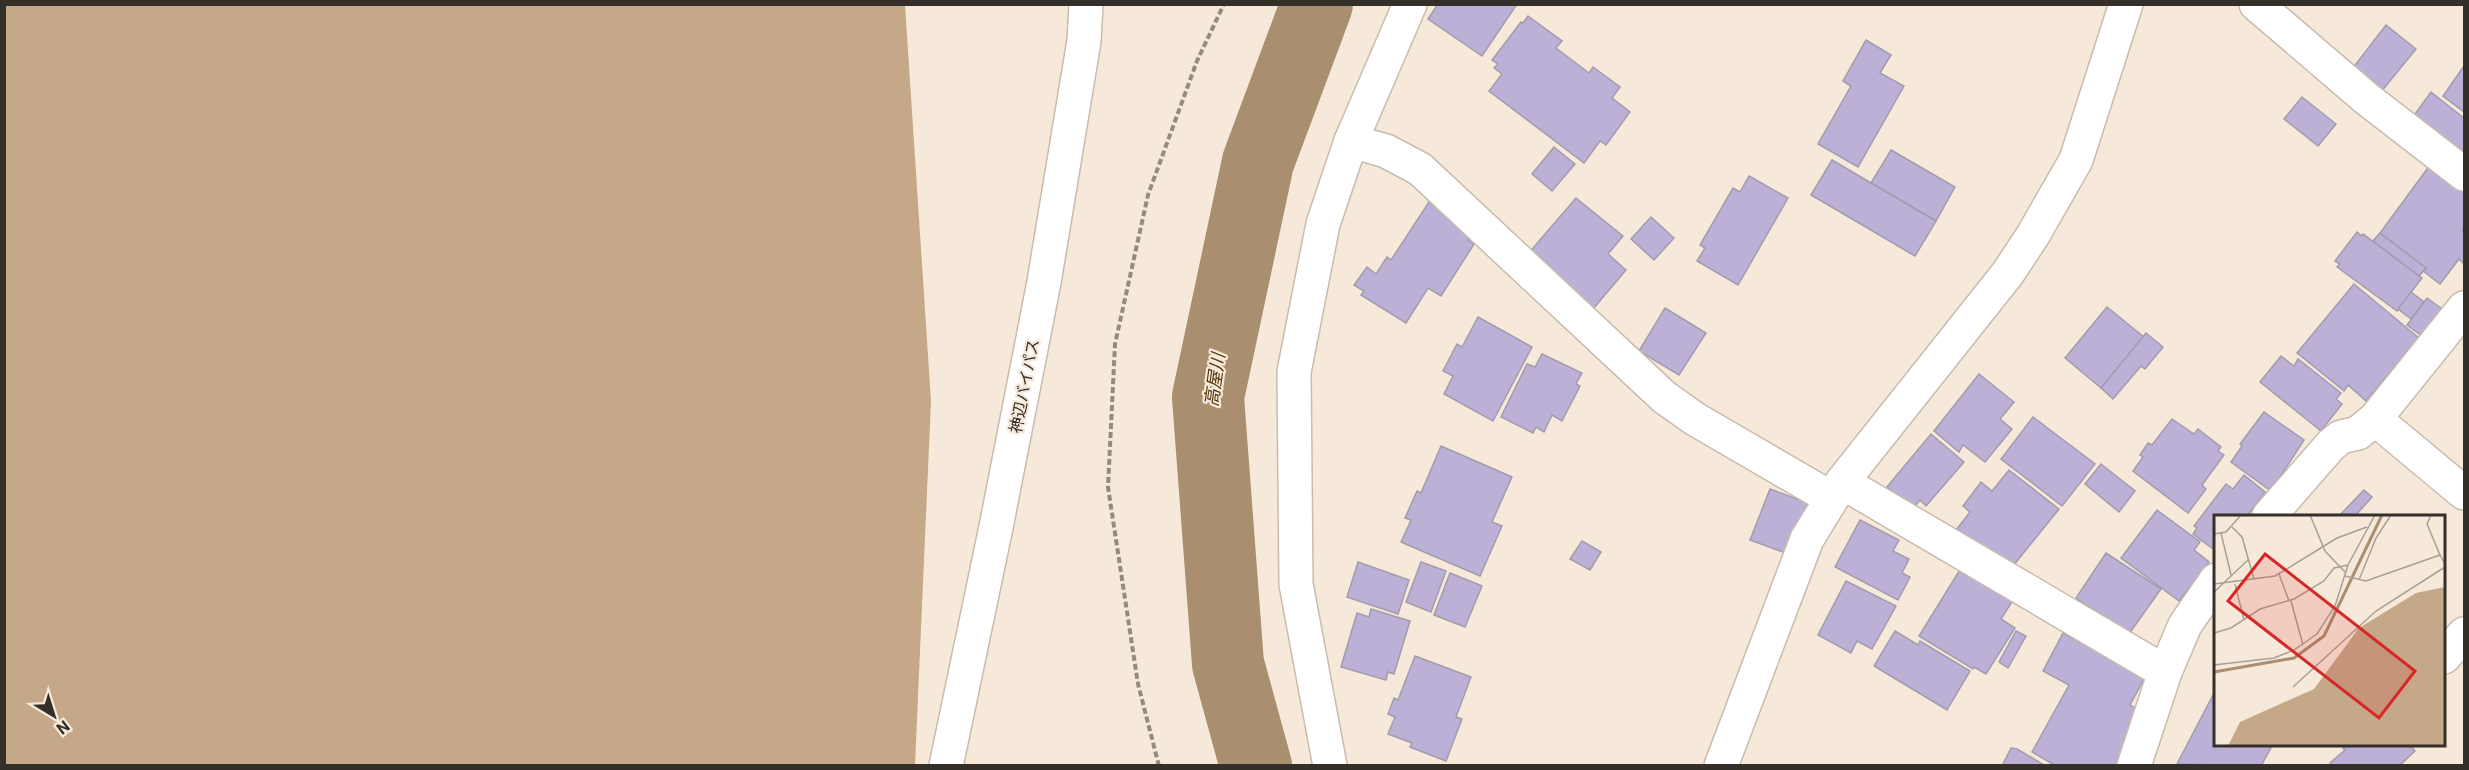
<svg xmlns="http://www.w3.org/2000/svg" width="2469" height="770" viewBox="0 0 2469 770" font-family="Roboto,'Noto Sans JP',sans-serif">
  <rect width="100%" height="100%" fill="#f7e9da"/>
  <polygon fill="#c4a888" points="4,5 905,5 931,401 915,765 5,765"/>
  <g fill="none" stroke-linecap="round" stroke-linejoin="round">
    <polyline stroke="#a98e6f" stroke-width="72" points="1256,766 1228,664 1208,397 1258,162 1317,4"/>
  </g>
  <g fill="#bcb0d6" stroke="#a19cad" stroke-width="1.5">
    <polygon points="1438,4 1517,4 1482,56 1428,19"/>
    <polygon points="1528,16 1562,41 1556,48 1589,73 1593,67 1620,87 1612,98 1630,112 1606,145 1600,141 1584,163 1489,91 1502,74 1494,68 1498,64 1492,60 1521,22 1523,23"/>
    <polygon points="2386,25 2416,49 2381,92 2352,69"/>
    <polygon points="1866,40 1891,55 1880,73 1904,86 1858,167 1818,144 1851,86 1843,81"/>
    <polygon points="2464,66 2464,112 2443,96"/>
    <polygon points="2431,92 2464,118 2464,155 2410,121"/>
    <polygon points="2302,97 2336,124 2318,146 2284,119"/>
    <polygon points="1554,147 1575,164 1552,191 1532,174"/>
    <polygon points="1891,150 1955,187 1936,221 1871,183"/>
    <polygon points="1832,160 1936,221 1915,256 1811,195"/>
    <polygon points="2430,165 2464,185 2464,226 2462,230 2464,232 2464,264 2459,259 2440,284 2423,271 2426,268 2380,233"/>
    <polygon points="1749,176 1788,198 1738,285 1697,261 1705,248 1700,245 1733,188 1740,192"/>
    <polygon points="1576,198 1623,236 1608,254 1626,270 1593,309 1528,254"/>
    <polygon points="1429,202 1474,231 1468,240 1474,244 1441,296 1428,288 1406,323 1361,295 1364,291 1354,285 1367,267 1376,274 1387,257 1391,260"/>
    <polygon points="1651,217 1674,238 1654,260 1631,239"/>
    <polygon points="2357,232 2362,236 2363,234 2422,278 2397,311 2337,267 2340,264 2335,261"/>
    <polygon points="2380,233 2426,268 2419,276 2373,241"/>
    <polygon points="2354,284 2419,338 2366,401 2348,385 2344,391 2297,353"/>
    <polygon points="2411,292 2424,302 2411,319 2398,309"/>
    <polygon points="2427,298 2442,309 2422,336 2407,325"/>
    <polygon points="2107,307 2144,337 2101,388 2065,358"/>
    <polygon points="1665,308 1706,333 1679,375 1639,351"/>
    <polygon points="1478,317 1532,347 1493,421 1444,394 1453,376 1443,371 1457,344 1462,347"/>
    <polygon points="2146,333 2163,347 2145,369 2141,366 2113,399 2101,388"/>
    <polygon points="1542,354 1582,373 1576,384 1580,386 1562,421 1552,415 1544,432 1536,427 1533,433 1501,417 1527,364 1535,367"/>
    <polygon points="2281,356 2294,366 2298,359 2341,393 2336,399 2342,404 2321,431 2260,382"/>
    <polygon points="1979,374 2014,402 2000,419 2012,429 1985,462 1963,445 1959,452 1934,431"/>
    <polygon points="2264,412 2304,440 2271,491 2231,462 2242,446 2240,444"/>
    <polygon points="2033,417 2095,464 2062,506 2001,459"/>
    <polygon points="2172,419 2194,434 2198,429 2221,447 2218,451 2224,455 2202,485 2206,489 2188,513 2133,471 2143,457 2140,455 2148,443 2152,445"/>
    <polygon points="1931,434 1964,462 1926,506 1920,500 1912,509 1887,487"/>
    <polygon points="1441,446 1512,477 1492,522 1502,526 1480,576 1401,542 1411,520 1405,518 1417,491 1421,493"/>
    <polygon points="2101,464 2135,491 2119,512 2085,484"/>
    <polygon points="2009,470 2059,509 2009,571 1957,529 1970,512 1963,506 1981,482 1992,491"/>
    <polygon points="2244,475 2265,492 2247,516 2216,516 2216,551 2193,534 2197,528 2194,526 2226,484 2233,489"/>
    <polygon points="1770,489 1808,503 1788,554 1750,540"/>
    <polygon points="2364,490 2372,497 2355,516 2339,516"/>
    <polygon points="2157,510 2200,542 2194,550 2209,562 2179,601 2121,558"/>
    <polygon points="1860,520 1899,540 1893,551 1909,559 1902,573 1910,577 1898,600 1835,567"/>
    <polygon points="1582,541 1601,552 1590,570 1570,559"/>
    <polygon points="2106,553 2161,589 2129,634 2076,598"/>
    <polygon points="1358,562 1409,580 1398,614 1347,597"/>
    <polygon points="1421,562 1446,571 1431,612 1406,602"/>
    <polygon points="1961,568 2013,600 2001,619 2015,628 1986,674 1974,667 1973,669 1919,636"/>
    <polygon points="1450,573 1482,586 1465,627 1434,615"/>
    <polygon points="1846,581 1896,606 1872,649 1857,641 1851,653 1818,635"/>
    <polygon points="1371,609 1410,621 1394,674 1388,672 1386,680 1341,667 1357,613 1369,617"/>
    <polygon points="1895,631 1918,645 1920,641 1970,671 1947,710 1874,666"/>
    <polygon points="2016,631 2026,636 2008,668 1999,662"/>
    <polygon points="2063,633 2145,677 2130,705 2137,709 2117,766 2056,766 2032,752 2069,685 2043,671"/>
    <polygon points="1415,656 1471,677 1456,717 1462,719 1446,761 1410,747 1412,743 1388,734 1395,717 1388,714 1394,698 1398,700"/>
    <polygon points="2214,693 2216,744 2273,744 2261,766 2177,764"/>
    <polygon points="2347,744 2409,744 2415,751 2399,766 2332,766 2330,763 2345,750 2343,748"/>
    <polygon points="2011,748 2017,749 2046,766 2002,766"/>
  </g>
  <g fill="none" stroke-linecap="round" stroke-linejoin="round">
    <g stroke="#c9bbad" stroke-width="36">
      <g id="minor">
        <polyline points="2256,4 2367,99 2464,174"/>
        <polyline points="1351,141 1386,151 1420,169 1664,397 1695,419 1831,498"/>
        <polyline points="2375,419 2464,493"/>
        <polyline points="1842,482 2165,672"/>
        <polyline points="2269,516 2331,445 2341,437 2358,433 2375,419 2464,308"/>
        <polyline points="2444,657 2464,634"/>
        <polyline points="1330,766 1296,584 1294,372 1323,224 1351,141 1410,4"/>
        <polyline points="1721,766 1807,539 1842,482 2008,273 2033,235 2076,160 2126,4"/>
        <polyline points="2134,766 2165,672 2185,625 2216,580"/>
      </g>
    </g>
    <g stroke="#c9bbad" stroke-width="36">
      <polyline id="highway" points="946,766 996,527 1044,282 1084,41 1086,4"/>
    </g>
    <polyline stroke="#948a80" stroke-width="4" stroke-dasharray="6 3" stroke-linecap="butt" points="1159,766 1138,684 1108,487 1115,344 1148,195 1197,61 1224,4"/>
    <use href="#minor" stroke="#fff" stroke-width="33"/>
    <use href="#highway" stroke="#fff" stroke-width="33"/>
  </g>
  <g text-anchor="middle" stroke-width="4.5" stroke-linejoin="round" paint-order="stroke">
    <g font-size="16" fill="#352f2a" stroke="#f7e9da">
      <text transform="translate(1024 386) rotate(-79)" y="6">神辺バイパス</text>
    </g>
    <g font-size="18" font-style="italic" fill="#52340c" stroke="#f7e9da">
      <text transform="translate(1215 380) rotate(-82)" y="6">高屋川</text>
    </g>
  </g>
  <g transform="translate(2214 515)">
    <rect width="231" height="231" fill="#f7e9da"/>
    <path d="M231,72V231H14L26,207L100,174L145,113L202,78Z" fill="#c4a888"/>
    <path fill="none" stroke="#a98e6f" stroke-width="3" d="M0,157L80,143L110,121L168,0"/>
    <path fill="none" stroke="#a99f94" stroke-width="1.5" d="M96,0L111,36L132,58M217,0L213,9L226,40M18,12L28,22L40,64M7,18L17,60M0,19L12,17L27,0M65,59L75,86M131,61L152,66L226,40L231,49M145,65L162,23L177,0M0,69L61,61L123,23L153,12M21,69L30,105M0,77L35,44M77,86L89,130M0,118L17,113L46,94L80,84L110,66L120,53L134,50M0,150L60,143L80,135L103,119L121,91L134,50L161,0M79,172L162,96L231,52"/>
    <path fill="#d62828" fill-opacity="0.15" stroke="#d62828" stroke-width="3" d="M51,39L201,156L165,203L14,86Z"/>
    <rect width="231" height="231" fill="none" stroke="#352f2a" stroke-width="3"/>
  </g>
  <rect width="2469" height="770" fill="none" stroke="#352f2a" stroke-width="12"/>
  <g transform="translate(54 716) rotate(142)" stroke="#f7e9da" stroke-width="4.5" paint-order="stroke">
  <path d="M0-4.5L10 22L0 15L-10 22Z" fill="#352f2a"/>
  <text y="-9" font-size="16" font-weight="bold" text-anchor="middle" fill="#352f2a">N</text>
  </g>
</svg>
